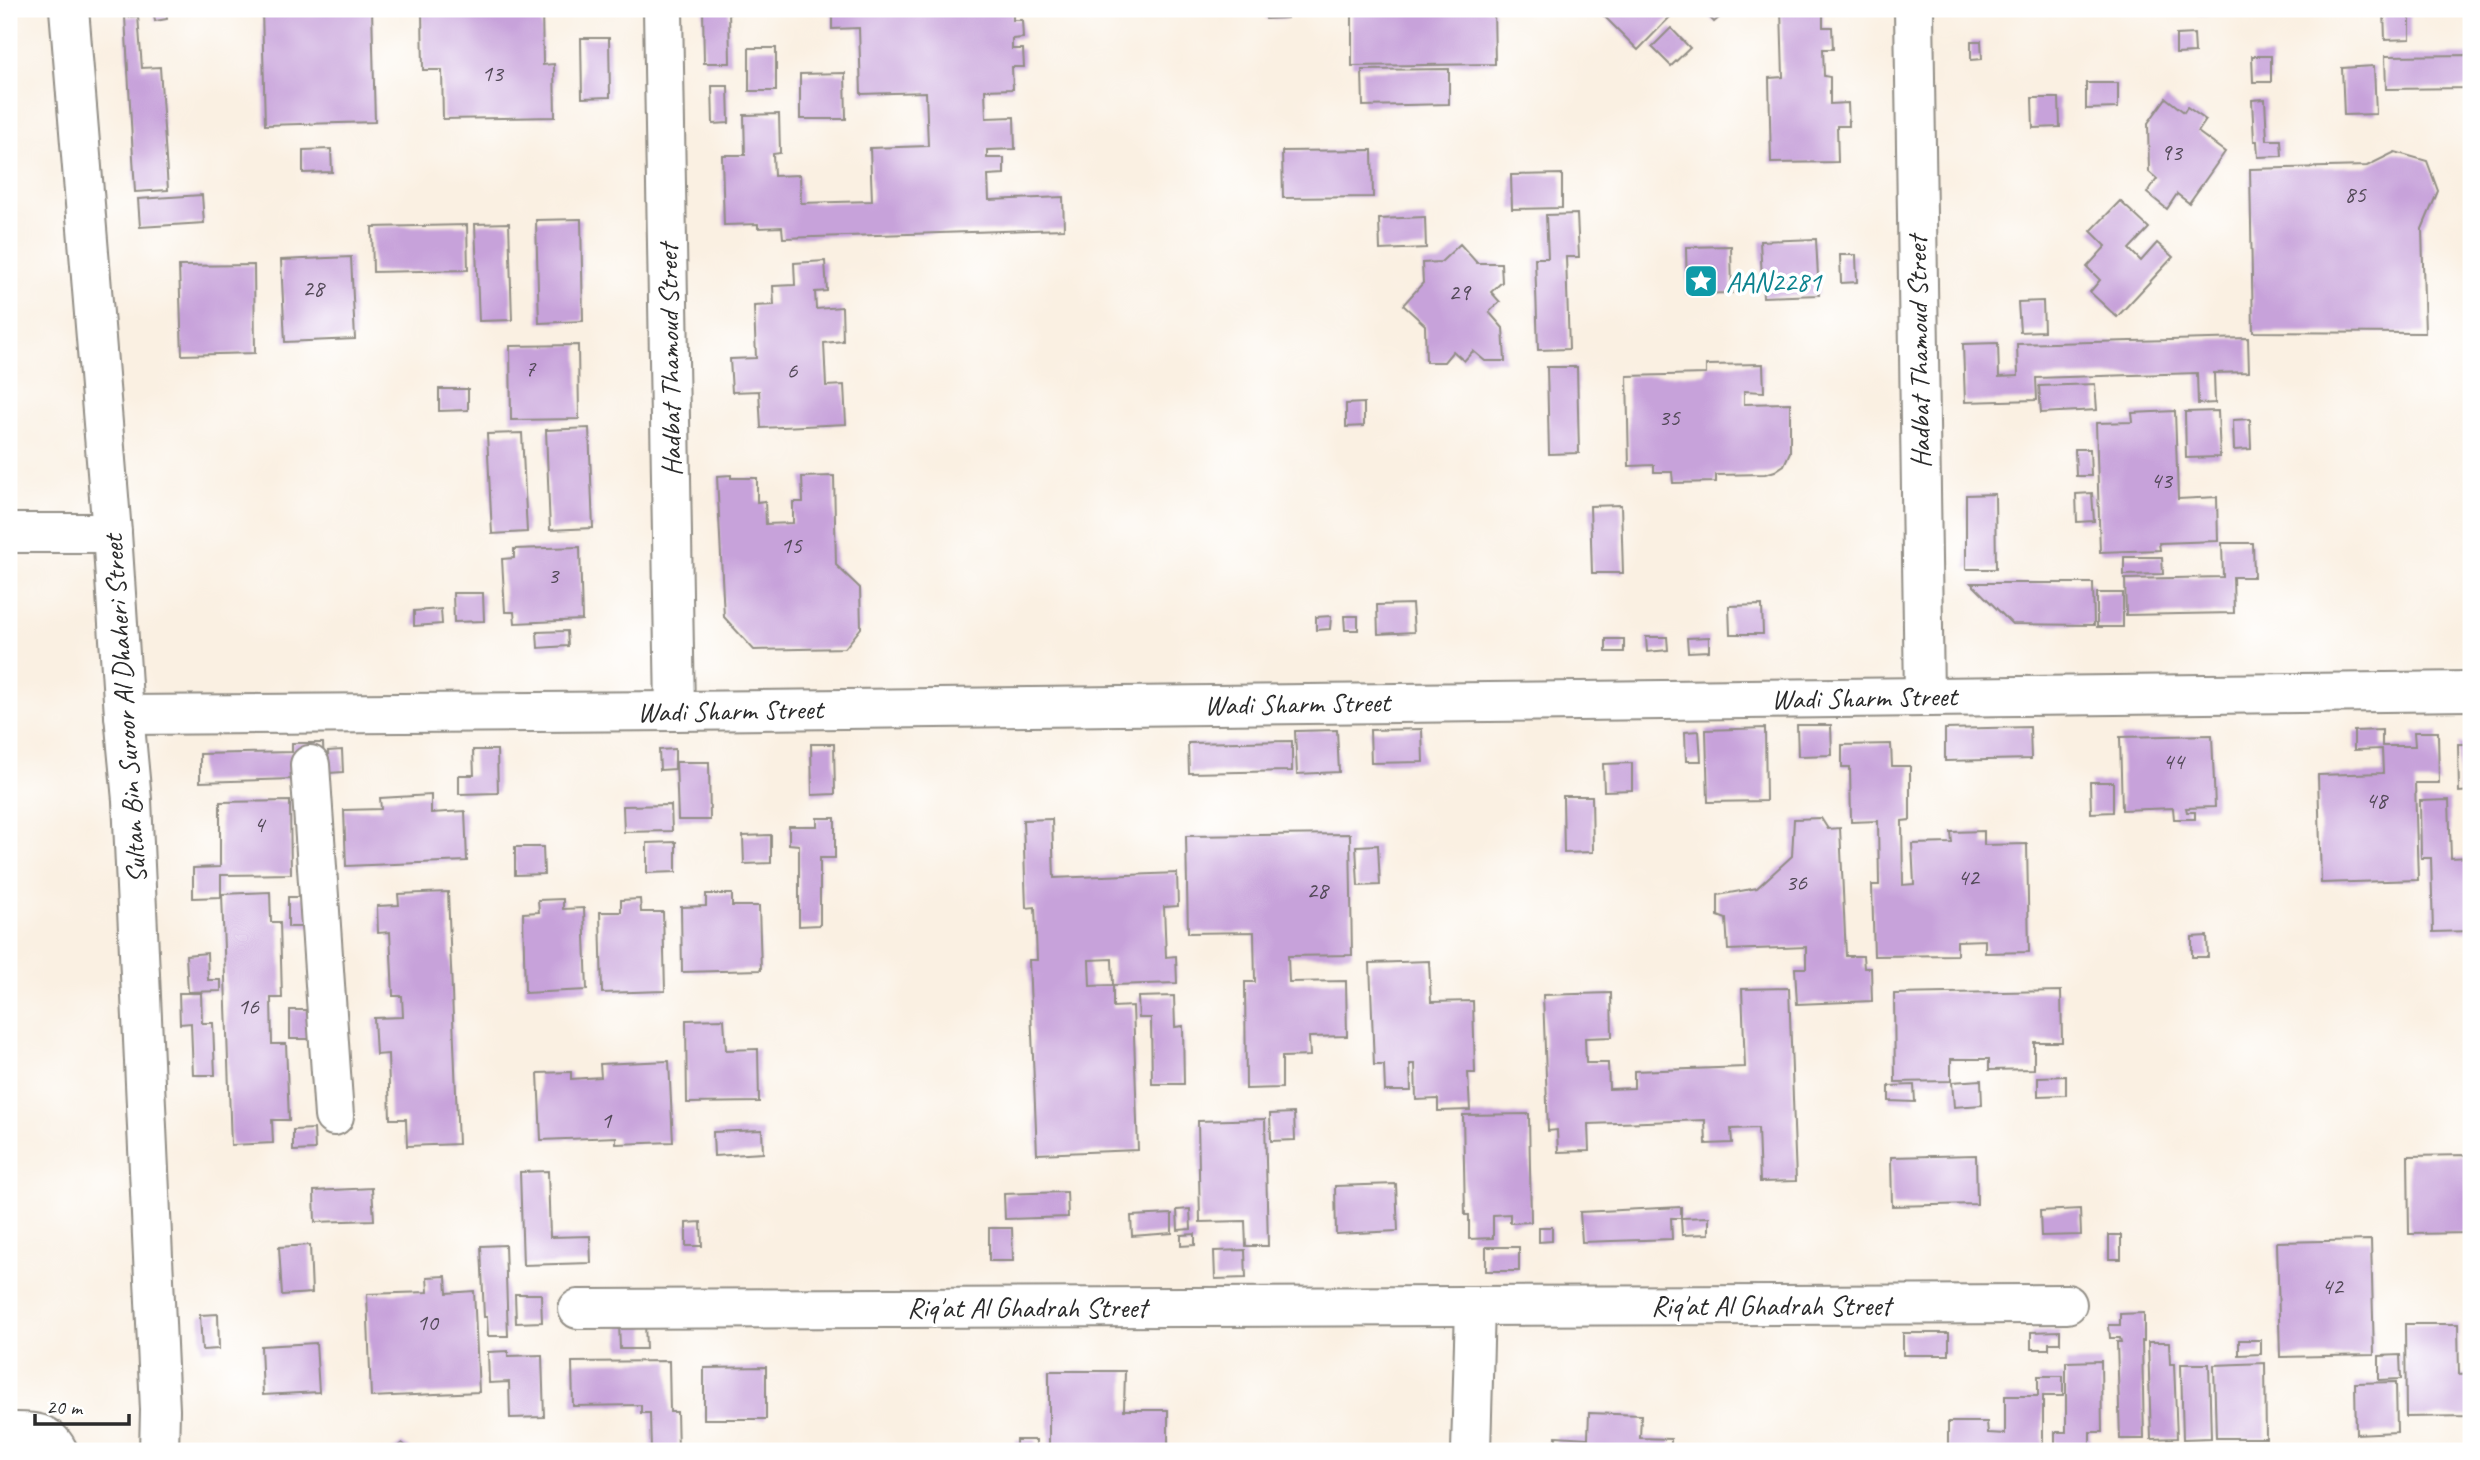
<svg xmlns="http://www.w3.org/2000/svg" width="2480" height="1460" viewBox="0 0 2480 1460" font-family="Caveat,sans-serif">
  <rect width="100%" height="100%" fill="#fff"/>
  <filter id="ink" filterUnits="userSpaceOnUse"><feTurbulence type="fractalNoise" baseFrequency=".0143" numOctaves="2"/><feDisplacementMap in="SourceGraphic" scale="14" xChannelSelector="R" yChannelSelector="G"/><feConvolveMatrix kernelMatrix="1 2 1 2 8 2 1 2 1" color-interpolation-filters="sRGB"/></filter>
  <filter id="wash" filterUnits="userSpaceOnUse"><feTurbulence type="fractalNoise" baseFrequency=".00686" numOctaves="4" result="noise"/><feDisplacementMap in="SourceGraphic" scale="28" xChannelSelector="R" yChannelSelector="G"/><feGaussianBlur stdDeviation="1.57" result="paint"/><feColorMatrix in="noise" values="0 0 0 0 0 0 0 0 0 0 0 0 0 0 0 0 0 1.4 0 .05"/><feComposite in="paint" operator="in"/></filter>
  <g filter="url(#wash)">
    <rect width="100%" height="100%" fill="#faf0e2"/>
    <g id="blocks">
      <g fill="#c7a2da">
        <polygon points="153,9 166,9 167,19 155,21"/>
        <polygon points="262,9 372,9 375,122 265,125"/>
        <polygon points="441,9 542,9 543,65 554,64 555,117 443,119 442,70 423,70 422,11 441,11"/>
        <polygon points="703,9 729,9 730,63 704,63"/>
        <polygon points="832,9 1013,9 1013,20 1022,20 1023,38 1012,39 1012,49 1023,49 1024,67 1012,67 1013,89 985,90 986,118 1014,117 1015,149 987,150 987,158 1004,158 1004,174 988,175 989,200 1063,197 1064,229 783,238 782,227 758,228 758,224 724,225 722,155 745,155 744,115 779,114 780,153 773,154 774,176 800,175 801,203 872,201 870,148 928,146 926,92 861,94 859,28 832,29"/>
        <polygon points="1265,9 1286,9 1287,18 1266,19"/>
        <polygon points="1352,9 1494,9 1495,64 1352,66"/>
        <polygon points="1597,9 1662,9 1670,17 1638,50"/>
        <polygon points="1702,9 1729,9 1714,22"/>
        <polygon points="1746,9 1761,9 1761,14 1747,15"/>
        <polygon points="1781,9 1823,9 1823,27 1832,27 1833,49 1823,49 1824,76 1830,77 1830,104 1848,103 1849,126 1837,126 1838,162 1771,163 1769,78 1783,77"/>
        <polygon points="2198,9 2228,9 2228,14 2198,15"/>
        <polygon points="2384,9 2410,9 2410,39 2385,40"/>
        <polygon points="138,16 142,68 160,67 168,190 135,192 125,17"/>
        <polygon points="1671,28 1690,48 1671,66 1652,47"/>
        <polygon points="2194,34 2195,53 2176,54 2176,35"/>
        <polygon points="581,38 609,38 610,97 582,98"/>
        <polygon points="1971,41 1981,41 1982,59 1971,60"/>
        <rect x="749" y="48" width="27" height="43"/>
        <polygon points="2471,55 2471,88 2386,89 2385,56"/>
        <polygon points="2252,56 2271,56 2271,82 2253,82"/>
        <polygon points="2374,66 2376,114 2344,115 2342,68"/>
        <polygon points="1449,69 1449,104 1363,106 1362,70"/>
        <polygon points="845,73 846,119 800,119 800,74"/>
        <polygon points="2086,83 2118,83 2118,108 2086,109"/>
        <polygon points="712,86 728,86 729,123 713,124"/>
        <polygon points="2032,98 2059,98 2060,127 2033,128"/>
        <polygon points="2166,98 2184,112 2187,107 2206,120 2198,132 2225,152 2189,203 2177,194 2167,209 2147,193 2157,179 2149,172 2148,123"/>
        <polygon points="2265,99 2267,140 2281,140 2282,156 2258,157 2257,141 2254,141 2252,100"/>
        <polygon points="331,149 332,172 303,173 303,150"/>
        <polygon points="1372,150 1373,197 1283,198 1282,151"/>
        <polygon points="2395,152 2427,161 2438,191 2422,229 2425,333 2253,332 2250,169 2367,166"/>
        <polygon points="1562,174 1562,208 1512,209 1511,175"/>
        <polygon points="202,195 204,223 140,227 138,199"/>
        <polygon points="2120,201 2149,228 2129,249 2141,261 2157,243 2173,257 2117,317 2090,292 2100,280 2087,267 2106,246 2091,231"/>
        <polygon points="1577,214 1579,257 1566,257 1569,349 1538,350 1535,258 1548,258 1546,215"/>
        <polygon points="1425,217 1426,248 1380,250 1379,219"/>
        <polygon points="581,219 583,321 539,323 536,220"/>
        <polygon points="509,223 512,320 479,321 475,224"/>
        <polygon points="467,225 468,270 373,272 372,227"/>
        <polygon points="1816,239 1819,295 1763,297 1760,241"/>
        <polygon points="1460,244 1477,263 1501,263 1502,282 1491,292 1500,302 1489,312 1503,328 1505,361 1485,361 1473,351 1464,361 1453,351 1444,362 1426,362 1425,325 1403,305 1423,283 1422,263 1441,262"/>
        <polygon points="1731,246 1732,293 1687,294 1686,247"/>
        <polygon points="1840,255 1856,255 1857,282 1841,283"/>
        <polygon points="351,257 355,339 285,342 281,260"/>
        <polygon points="825,261 827,291 815,292 816,309 842,307 843,341 824,343 826,386 844,385 846,424 761,428 759,391 732,392 730,359 756,358 754,306 774,305 773,286 795,285 794,263"/>
        <polygon points="254,265 255,353 182,355 179,266"/>
        <polygon points="2043,301 2044,331 2020,332 2018,302"/>
        <polygon points="2248,338 2249,372 2214,373 2215,403 2198,404 2197,373 2036,378 2037,400 1965,402 1963,344 1998,343 1999,377 2018,376 2017,344"/>
        <polygon points="578,345 579,419 511,420 510,346"/>
        <polygon points="1763,364 1764,392 1744,391 1744,404 1790,403 1790,452 1784,465 1775,471 1765,474 1716,475 1716,482 1673,483 1672,472 1654,472 1654,465 1629,466 1627,376 1706,374 1706,365"/>
        <polygon points="1547,367 1577,367 1579,453 1549,454"/>
        <polygon points="2095,384 2097,410 2041,413 2039,386"/>
        <polygon points="439,389 468,389 468,410 439,411"/>
        <polygon points="1364,403 1364,426 1346,427 1346,404"/>
        <polygon points="2175,411 2178,499 2217,497 2218,541 2159,543 2160,550 2100,552 2096,423 2133,422 2132,413"/>
        <polygon points="2218,411 2220,457 2186,458 2185,412"/>
        <polygon points="2250,419 2251,449 2234,450 2233,420"/>
        <polygon points="589,428 593,528 550,530 546,430"/>
        <polygon points="522,433 527,532 492,534 487,434"/>
        <polygon points="2075,449 2090,449 2091,476 2076,476"/>
        <polygon points="731,475 731,478 757,478 757,502 765,501 766,524 793,523 793,502 803,502 802,477 834,476 836,565 860,588 861,628 845,648 754,650 724,617 717,476"/>
        <polygon points="2092,493 2094,521 2077,522 2076,494"/>
        <polygon points="1995,494 1996,569 1966,569 1966,495"/>
        <polygon points="1621,505 1623,573 1592,573 1590,506"/>
        <polygon points="2222,543 2253,543 2254,577 2233,577 2234,613 2126,615 2125,579 2223,577"/>
        <polygon points="580,547 582,620 515,623 514,612 505,612 502,559 514,558 514,549"/>
        <polygon points="2124,557 2162,557 2163,574 2124,575"/>
        <polygon points="1971,583 2093,583 2094,625 2012,624"/>
        <polygon points="453,593 483,593 484,621 454,622"/>
        <rect x="2097" y="593" width="26" height="34"/>
        <polygon points="1412,604 1414,632 1378,634 1377,605"/>
        <polygon points="1762,605 1763,634 1730,634 1729,606"/>
        <polygon points="441,609 442,624 414,626 414,611"/>
        <polygon points="1331,616 1330,629 1316,630 1316,617"/>
        <polygon points="1344,616 1358,616 1358,630 1345,630"/>
        <polygon points="567,631 568,646 538,648 537,632"/>
        <polygon points="1646,637 1667,637 1668,650 1647,652"/>
        <polygon points="1709,637 1709,651 1688,652 1687,638"/>
        <rect x="1606" y="639" width="18" height="13"/>
        <polygon points="1797,725 1831,725 1832,755 1798,756"/>
        <polygon points="2030,727 2031,759 1945,761 1945,729"/>
        <polygon points="1765,728 1766,801 1708,802 1706,730"/>
        <polygon points="1422,729 1423,762 1371,763 1370,730"/>
        <polygon points="1337,730 1339,772 1297,774 1295,731"/>
        <polygon points="2382,730 2382,746 2415,746 2414,732 2438,732 2439,783 2415,783 2418,880 2321,883 2318,775 2383,773 2382,749 2354,750 2354,731"/>
        <polygon points="1699,731 1701,761 1686,761 1685,732"/>
        <polygon points="2212,735 2215,807 2186,808 2187,812 2195,812 2195,819 2174,819 2173,808 2122,810 2120,737"/>
        <polygon points="1292,741 1292,771 1189,773 1188,743"/>
        <polygon points="292,743 323,743 324,765 293,779 200,782 200,754 292,752"/>
        <polygon points="811,744 834,744 835,794 812,795"/>
        <polygon points="1891,744 1892,766 1910,766 1910,820 1902,821 1903,885 1914,884 1912,844 1952,843 1951,832 1984,831 1984,845 2027,844 2029,952 1985,953 1985,940 1957,941 1957,955 1874,956 1872,885 1879,885 1878,821 1851,822 1850,767 1842,767 1842,745"/>
        <polygon points="2458,744 2471,744 2471,791 2459,792"/>
        <polygon points="675,749 675,769 660,770 659,750"/>
        <polygon points="342,750 343,772 329,773 328,751"/>
        <polygon points="473,750 497,750 498,793 459,794 459,775 474,775"/>
        <polygon points="676,762 709,762 710,820 678,820"/>
        <polygon points="1632,763 1632,790 1604,791 1603,764"/>
        <polygon points="2090,782 2113,782 2113,812 2091,813"/>
        <polygon points="431,795 431,813 465,811 467,861 346,866 344,810 381,809 380,798"/>
        <polygon points="1563,796 1592,796 1593,852 1564,853"/>
        <polygon points="2449,800 2451,858 2469,857 2471,931 2433,932 2431,858 2421,858 2420,801"/>
        <polygon points="290,801 291,874 221,875 221,897 193,898 193,868 220,867 220,802"/>
        <polygon points="671,805 672,831 624,832 623,806"/>
        <polygon points="817,818 835,818 835,858 820,858 820,925 799,926 799,845 789,844 789,826 817,826"/>
        <polygon points="1821,818 1828,829 1840,828 1846,956 1863,956 1864,968 1871,968 1872,1001 1797,1004 1795,968 1806,968 1806,947 1728,950 1726,919 1718,916 1718,895 1757,888 1792,856 1794,819"/>
        <polygon points="1052,819 1054,878 1177,873 1178,906 1164,907 1166,957 1176,956 1177,983 1113,985 1112,959 1089,960 1090,986 1113,985 1113,1007 1133,1006 1138,1150 1037,1154 1029,960 1037,960 1035,907 1026,908 1023,820"/>
        <polygon points="1350,834 1352,955 1288,956 1289,982 1346,981 1347,1036 1309,1037 1310,1056 1282,1057 1282,1088 1246,1089 1245,982 1255,982 1254,932 1188,933 1186,836"/>
        <polygon points="771,835 771,863 744,864 743,836"/>
        <polygon points="676,842 676,872 647,873 647,843"/>
        <polygon points="1378,845 1380,885 1358,886 1356,846"/>
        <polygon points="515,847 543,847 544,874 515,875"/>
        <polygon points="270,892 271,922 280,922 282,998 271,998 272,1044 286,1044 289,1120 272,1120 273,1143 231,1145 222,894"/>
        <polygon points="448,892 458,1144 407,1146 406,1119 390,1119 388,1054 376,1055 374,1018 403,1017 402,996 393,996 390,932 378,933 377,906 399,905 398,894"/>
        <polygon points="706,894 732,894 732,906 759,906 761,970 682,972 681,907 706,906"/>
        <rect x="288" y="897" width="28" height="30"/>
        <polygon points="563,899 563,909 584,908 587,990 525,993 523,913 539,912 538,900"/>
        <polygon points="640,899 641,912 663,912 665,991 602,993 600,912 621,912 621,900"/>
        <polygon points="2207,936 2208,957 2192,957 2192,937"/>
        <polygon points="207,953 208,980 221,980 221,991 188,992 186,955"/>
        <polygon points="1429,961 1431,1002 1473,1001 1475,1073 1468,1073 1470,1110 1438,1111 1438,1099 1416,1100 1415,1064 1410,1064 1411,1091 1385,1091 1384,1065 1374,1065 1370,963"/>
        <polygon points="1789,988 1796,1181 1760,1182 1758,1128 1731,1129 1732,1143 1706,1144 1705,1120 1588,1124 1589,1151 1558,1152 1557,1130 1548,1131 1543,995 1611,993 1612,1037 1585,1038 1586,1063 1608,1063 1609,1089 1634,1088 1634,1071 1745,1067 1742,989"/>
        <polygon points="2061,991 2062,1042 2034,1042 2034,1069 1989,1070 1989,1059 1951,1059 1951,1081 1895,1082 1894,994"/>
        <polygon points="179,993 201,993 202,1023 213,1023 215,1075 193,1075 191,1023 180,1024"/>
        <polygon points="1174,996 1175,1027 1183,1026 1184,1084 1152,1084 1151,1018 1139,1018 1138,997"/>
        <rect x="290" y="1010" width="29" height="29"/>
        <polygon points="724,1019 726,1050 758,1049 759,1102 687,1103 686,1020"/>
        <polygon points="669,1061 673,1142 616,1144 616,1137 541,1140 538,1073 571,1072 571,1079 601,1077 600,1064"/>
        <polygon points="2066,1076 2066,1095 2038,1096 2038,1077"/>
        <polygon points="1981,1080 1982,1105 1954,1107 1952,1082"/>
        <polygon points="1914,1085 1915,1102 1889,1101 1889,1086"/>
        <polygon points="1294,1113 1295,1140 1271,1141 1270,1114"/>
        <polygon points="1529,1114 1531,1222 1510,1223 1510,1214 1493,1215 1493,1238 1469,1239 1469,1215 1465,1215 1463,1115"/>
        <polygon points="1265,1119 1268,1246 1246,1246 1245,1221 1200,1222 1198,1121"/>
        <polygon points="314,1129 315,1150 293,1151 293,1130"/>
        <polygon points="762,1130 763,1153 714,1156 713,1132"/>
        <polygon points="1976,1155 1977,1204 1892,1206 1891,1157"/>
        <polygon points="2467,1155 2467,1189 2471,1189 2471,1202 2468,1202 2468,1233 2409,1234 2408,1156"/>
        <polygon points="548,1171 550,1237 590,1236 591,1263 523,1265 520,1172"/>
        <polygon points="1396,1184 1398,1231 1336,1234 1335,1186"/>
        <polygon points="372,1188 374,1220 315,1222 314,1191"/>
        <polygon points="1067,1192 1068,1217 1005,1219 1004,1194"/>
        <polygon points="1681,1207 1681,1218 1709,1217 1709,1234 1682,1235 1681,1218 1671,1218 1672,1239 1582,1242 1580,1212"/>
        <polygon points="1190,1209 1191,1229 1178,1230 1177,1210"/>
        <polygon points="2080,1209 2081,1235 2041,1236 2040,1211"/>
        <polygon points="1172,1214 1172,1233 1132,1236 1131,1216"/>
        <polygon points="701,1222 702,1246 686,1246 686,1223"/>
        <polygon points="1539,1227 1552,1227 1552,1241 1539,1242"/>
        <polygon points="989,1228 1012,1228 1013,1261 989,1261"/>
        <polygon points="1195,1234 1195,1245 1181,1246 1181,1235"/>
        <rect x="2109" y="1235" width="12" height="24"/>
        <polygon points="2371,1240 2374,1355 2280,1357 2277,1242"/>
        <polygon points="310,1245 312,1293 282,1295 279,1247"/>
        <polygon points="505,1245 508,1336 488,1336 487,1317 484,1317 481,1246"/>
        <rect x="1486" y="1247" width="33" height="24"/>
        <polygon points="1245,1250 1246,1278 1215,1279 1214,1251"/>
        <polygon points="446,1276 447,1293 474,1291 479,1392 371,1397 367,1294 428,1292 427,1277"/>
        <polygon points="515,1294 541,1294 542,1322 516,1323"/>
        <polygon points="2144,1313 2144,1341 2142,1341 2144,1439 2120,1439 2117,1342 2121,1342 2120,1338 2110,1338 2109,1325 2120,1325 2120,1314"/>
        <polygon points="218,1314 219,1349 202,1350 200,1315"/>
        <polygon points="619,1322 645,1322 646,1349 620,1349"/>
        <polygon points="2405,1324 2458,1324 2459,1375 2471,1374 2471,1416 2406,1417"/>
        <polygon points="2060,1331 2060,1343 2049,1343 2049,1349 2031,1349 2031,1332"/>
        <rect x="1903" y="1333" width="46" height="22"/>
        <polygon points="2239,1340 2261,1340 2261,1354 2239,1355"/>
        <polygon points="2148,1342 2169,1342 2170,1364 2174,1364 2177,1438 2151,1439"/>
        <polygon points="316,1343 319,1392 263,1395 261,1346"/>
        <polygon points="508,1351 508,1356 542,1355 544,1417 510,1418 509,1382 489,1383 488,1352"/>
        <polygon points="2400,1355 2401,1379 2379,1380 2379,1356"/>
        <polygon points="669,1361 670,1412 677,1412 678,1451 651,1451 650,1413 641,1413 641,1405 573,1406 572,1362"/>
        <polygon points="2101,1361 2102,1432 2090,1432 2090,1451 2055,1451 2055,1432 2066,1432 2066,1362"/>
        <polygon points="2265,1363 2266,1438 2216,1438 2214,1365"/>
        <polygon points="2181,1364 2209,1364 2211,1438 2183,1439"/>
        <polygon points="766,1367 766,1419 704,1419 704,1368"/>
        <polygon points="1049,1371 1125,1371 1124,1410 1168,1410 1168,1451 1049,1451"/>
        <polygon points="2038,1376 2063,1376 2063,1396 2043,1396 2043,1451 1948,1451 1948,1422 1987,1422 1988,1433 2005,1434 2005,1396 2038,1396"/>
        <polygon points="2396,1382 2397,1432 2356,1434 2355,1383"/>
        <polygon points="1589,1413 1641,1415 1640,1438 1671,1439 1671,1451 1555,1451 1556,1436 1588,1438"/>
        <rect x="1016" y="1440" width="20" height="11"/>
        <polygon points="402,1443 412,1451 392,1451"/>
      </g>
    </g>
  </g>
  <g filter="url(#ink)">
    <use href="#blocks" fill-opacity="0" stroke="#928e86" stroke-width="2"/>
    <g fill="none" stroke-linecap="round" stroke-linejoin="round">
      <g stroke="#928e86" stroke-width="42">
        <g id="minor">
          <polyline points="69,9 112,533 124,715 132,800 160,1410 159,1451"/>
          <polyline points="663,9 675,711"/>
          <polyline points="1914,9 1924,696"/>
          <polyline points="9,533 112,533"/>
          <polyline points="124,715 675,711 2471,691"/>
          <polyline points="310,765 334,1116"/>
          <polyline points="578,1309 2067,1304"/>
          <path d="M9,1432C30,1432 47,1430 58,1451"/>
          <polyline points="1471,1451 1475,1306"/>
        </g>
      </g>
      <use href="#minor" stroke="#fff" stroke-width="38"/>
    </g>
  </g>
  <defs>
    <g id="sight-square" transform="scale(1.75)"><rect x="-9" y="-9" width="18" height="18" rx="4" fill="#0f9aa8" stroke="#fff"/><path d="M0-6L1.8-2.2L6-1.7L2.9 1.2L3.7 5.4L0 3.3L-3.7 5.4L-2.9 1.2L-6-1.7L-1.8-2.2Z" fill="#fff"/></g>
  </defs>
  <g fill-rule="evenodd">
    <use href="#sight-square" x="1701" y="281"/>
  </g>
  <g text-anchor="middle" stroke-width="7" stroke-linejoin="round" paint-order="stroke">
    <g font-size="24" fill="#524957">
      <text x="492" y="81">13</text>
      <text x="2171" y="160">93</text>
      <text x="2355" y="202">85</text>
      <text x="313" y="296">28</text>
      <text x="1459" y="300">29</text>
      <text x="530" y="376">7</text>
      <text x="792" y="378">6</text>
      <text x="1669" y="425">35</text>
      <text x="2161" y="488">43</text>
      <text x="791" y="553">15</text>
      <text x="553" y="583">3</text>
      <text x="2173" y="769">44</text>
      <text x="2376" y="808">48</text>
      <text x="259" y="832">4</text>
      <text x="1968" y="885">42</text>
      <text x="1796" y="890">36</text>
      <text x="1317" y="898">28</text>
      <text x="248" y="1014">16</text>
      <text x="606" y="1128">1</text>
      <text x="2332" y="1294">42</text>
      <text x="427" y="1330">10</text>
    </g>
    <g font-size="28" fill="#0d838f" stroke="#fff" text-anchor="start">
      <text x="1726" y="291">AAN2281</text>
    </g>
    <g font-size="28" fill="#2b2b2b" stroke="#fff">
      <text transform="translate(1918 352) rotate(-91)" y="10">Hadbat Thamoud Street</text>
      <text transform="translate(669 360) rotate(-91)" y="10">Hadbat Thamoud Street</text>
      <text transform="translate(1864 697) rotate(-1)" y="10">Wadi Sharm Street</text>
      <text transform="translate(1297 703) rotate(-1)" y="10">Wadi Sharm Street</text>
      <text transform="translate(124 709) rotate(-94)" y="10">Sultan Bin Suroor Al Dhaheri Street</text>
      <text transform="translate(730 710) rotate(-1)" y="10">Wadi Sharm Street</text>
      <text x="1771" y="1315">Riq'at Al Ghadrah Street</text>
      <text x="1027" y="1317">Riq'at Al Ghadrah Street</text>
    </g>
  </g>
  <rect width="2480" height="1460" fill="none" stroke="#fff" stroke-width="35"/>
  <path d="M35 1414v10h94v-10" fill="none" stroke="#2b2b2b" stroke-width="3.5"/>
  <text x="46" y="1414" font-size="21" fill="#2b2b2b" stroke="#ffffff" stroke-width="5" paint-order="stroke">20 m</text>
</svg>
